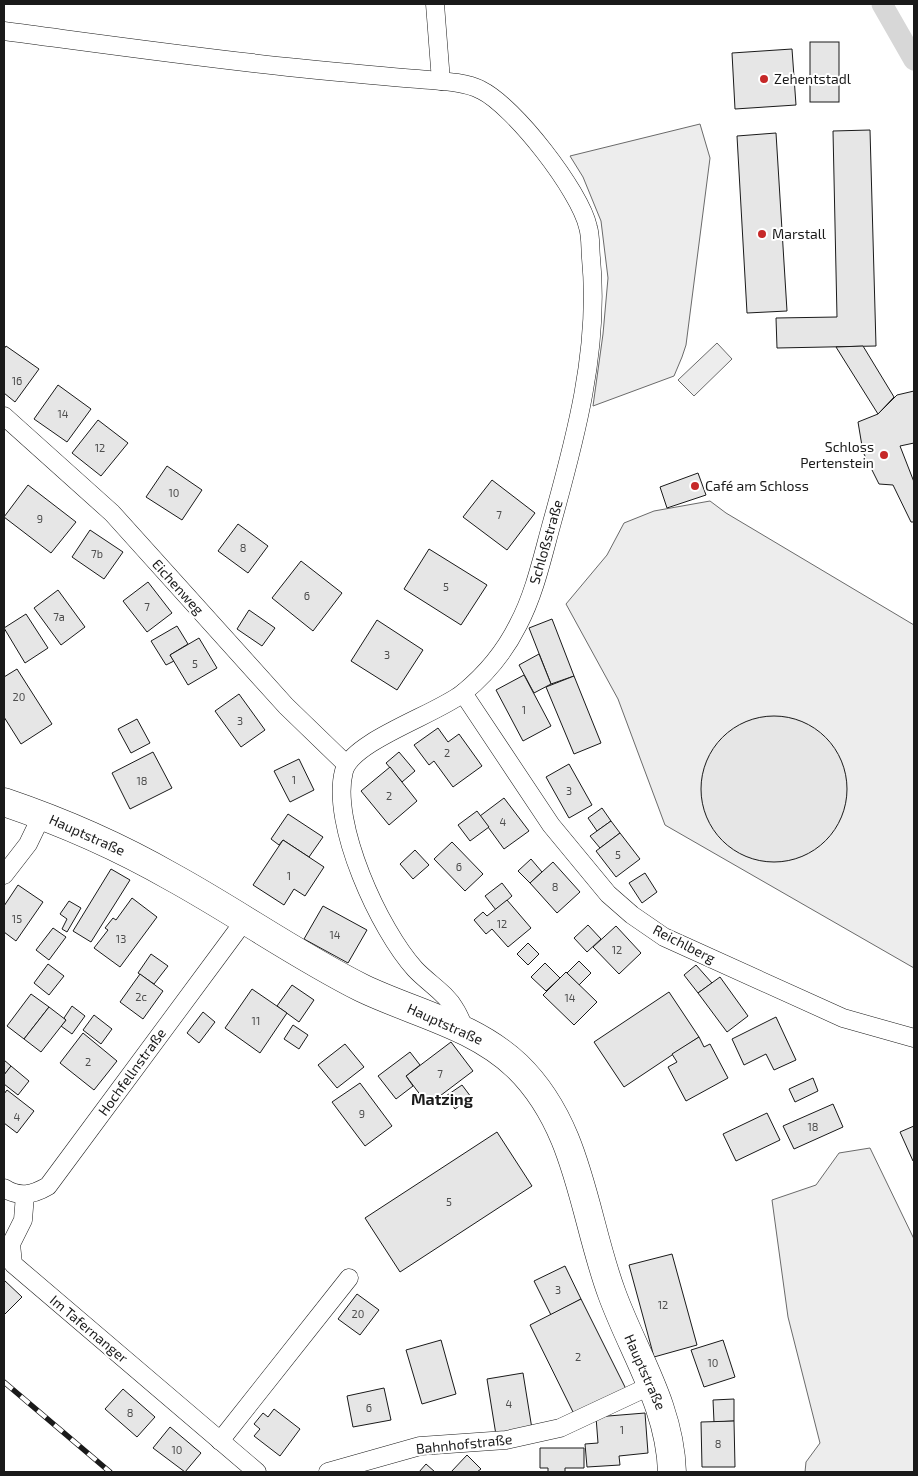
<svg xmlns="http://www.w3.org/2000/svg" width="918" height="1476" viewBox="0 0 918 1476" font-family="'Exo 2',sans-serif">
  <rect width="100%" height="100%" fill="#fff"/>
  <g fill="#ededed" stroke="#6a6a6a">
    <polygon points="700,124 710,158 686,345 682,357 674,376 593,406 603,334 608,278 601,221 583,177 570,156"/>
    <polygon points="717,343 732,359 694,396 678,380"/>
    <polygon points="710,501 726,513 914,625 914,968 665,825 618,699 566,604 607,555 624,523 654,511"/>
    <polygon points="870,1148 914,1239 914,1472 805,1472 806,1462 820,1443 788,1317 772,1200 816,1185 839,1153"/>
  </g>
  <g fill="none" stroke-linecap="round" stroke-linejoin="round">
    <polyline stroke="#d7d7d7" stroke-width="21" points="882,4 914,60"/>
  </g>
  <g fill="#e6e6e6" stroke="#1a1a1a">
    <rect x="810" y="42" width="29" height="60"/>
    <polygon points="792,49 796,105 735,109 732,53"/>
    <polygon points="870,130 876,346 777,348 776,318 837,317 833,131"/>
    <polygon points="776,133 787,311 747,313 737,136"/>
    <polygon points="6,346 39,369 15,402 4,393 4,349"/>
    <polygon points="863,346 894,397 878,414 836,347"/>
    <polygon points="58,385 91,409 67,442 34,419"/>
    <polygon points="914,391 914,443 900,446 914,482 914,522 911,522 893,485 879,484 863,452 858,422 878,414 897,395"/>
    <polygon points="98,420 128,443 101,476 72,453"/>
    <polygon points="167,466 202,490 182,520 146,497"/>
    <polygon points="698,473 706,495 667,508 660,487"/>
    <polygon points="492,480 535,513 507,550 463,517"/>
    <polygon points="28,485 76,522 51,553 4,517"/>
    <polygon points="238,524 268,546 248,573 218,551"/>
    <polygon points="90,530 123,552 104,579 72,557"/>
    <polygon points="429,549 487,585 461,625 404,589"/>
    <polygon points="301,561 342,593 313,631 272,598"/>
    <polygon points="148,582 172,613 147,632 123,601"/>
    <polygon points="58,590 85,627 61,645 34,608"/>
    <polygon points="249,610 275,628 262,646 237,629"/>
    <polygon points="26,614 48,648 25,663 4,628"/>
    <polygon points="552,619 574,676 551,684 529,628"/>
    <polygon points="377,620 423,650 397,690 351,661"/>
    <polygon points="177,626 188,644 170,655 174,661 166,665 151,641"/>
    <polygon points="199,638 217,668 188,685 170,655"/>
    <polygon points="539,654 551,684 534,693 519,665"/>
    <polygon points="17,669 52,724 21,744 4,717 4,677"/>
    <polygon points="524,675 551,726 523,741 496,690"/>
    <polygon points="574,676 601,743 574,754 546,687"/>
    <polygon points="239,694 265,730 241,747 215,711"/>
    <circle cx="774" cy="789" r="73"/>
    <polygon points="137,719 150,743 131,753 118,729"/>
    <polygon points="438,728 448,742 459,734 482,766 453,787 434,761 429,765 414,745"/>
    <polygon points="153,752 172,788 130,809 112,773"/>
    <polygon points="399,752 415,771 402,782 386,763"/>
    <polygon points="299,759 314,790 290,802 274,771"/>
    <polygon points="569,764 592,805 569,818 546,777"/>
    <polygon points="390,767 417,801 389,825 361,791"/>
    <polygon points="504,798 529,831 504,849 480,816"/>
    <polygon points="602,808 611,821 597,831 588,818"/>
    <polygon points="477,811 489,827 470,841 458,825"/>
    <polygon points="288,814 323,837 309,857 283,840 279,845 271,839"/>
    <polygon points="611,821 620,833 600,848 590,836"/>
    <polygon points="620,833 640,859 616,877 596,851"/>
    <polygon points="283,840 324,867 305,896 294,889 284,905 253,885"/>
    <polygon points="452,842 483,874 465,891 434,859"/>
    <polygon points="415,850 429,865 413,879 400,864"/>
    <polygon points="531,859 542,872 530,883 518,871"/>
    <polygon points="553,862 580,892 557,913 530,883"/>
    <polygon points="111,869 130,880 91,942 73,931"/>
    <polygon points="645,873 657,892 642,903 629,883"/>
    <polygon points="502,883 512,896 496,910 485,896"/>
    <polygon points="18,885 43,902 16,941 4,932 4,906"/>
    <polygon points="132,898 157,917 120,967 94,948 108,930 105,928 113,918 116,920"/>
    <polygon points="507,900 531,928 508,947 492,929 486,934 474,920 483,912 487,916"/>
    <polygon points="69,901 81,908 67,932 62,929 67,919 60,914"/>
    <polygon points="323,906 367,930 348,963 304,939"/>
    <polygon points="588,925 601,939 587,952 574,938"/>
    <polygon points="616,926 641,953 619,974 593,947"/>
    <polygon points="53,928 66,937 49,960 36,950"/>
    <polygon points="528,943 539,954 528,965 517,954"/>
    <polygon points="151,954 168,966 154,984 138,973"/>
    <polygon points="579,961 591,973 579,985 567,973"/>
    <polygon points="545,963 560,978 546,991 531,977"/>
    <polygon points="48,964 64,976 49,995 34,983"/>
    <polygon points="696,965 712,983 698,993 684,975"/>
    <polygon points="566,972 597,1002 574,1025 543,995"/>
    <polygon points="140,974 163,991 143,1019 120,1002"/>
    <polygon points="720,977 748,1016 727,1032 698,993"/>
    <polygon points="292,985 314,1000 299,1022 277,1006"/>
    <polygon points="252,989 287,1013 260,1053 225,1028"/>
    <polygon points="669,992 699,1037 624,1087 594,1042"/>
    <polygon points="31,994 49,1007 24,1039 7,1026"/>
    <polygon points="72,1006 85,1016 72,1034 61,1026 66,1020 64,1018"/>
    <polygon points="49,1007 66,1020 41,1052 24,1039"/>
    <polygon points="203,1012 215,1022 199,1043 187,1033"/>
    <polygon points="94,1015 112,1029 101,1044 83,1030"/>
    <polygon points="776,1017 796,1060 774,1070 766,1054 744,1065 732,1039"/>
    <polygon points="293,1025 308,1035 299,1049 284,1039"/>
    <polygon points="83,1033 117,1061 94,1090 60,1063"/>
    <polygon points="699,1037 704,1047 710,1044 728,1078 686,1101 668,1067 677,1062 672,1054"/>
    <polygon points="451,1042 473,1071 428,1105 406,1076"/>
    <polygon points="345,1044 364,1067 337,1088 318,1065"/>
    <polygon points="410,1052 420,1065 406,1076 413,1086 396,1099 378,1076"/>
    <polygon points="4,1060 11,1066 4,1075"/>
    <polygon points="11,1066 29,1081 18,1095 4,1084 4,1075"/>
    <polygon points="813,1078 818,1091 795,1102 789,1089"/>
    <polygon points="360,1083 392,1126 365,1146 332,1102"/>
    <polygon points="462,1085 471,1097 455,1109 446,1096"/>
    <polygon points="7,1090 34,1111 17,1133 4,1123 4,1094"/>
    <polygon points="833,1104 843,1127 794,1149 783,1126"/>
    <polygon points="767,1113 780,1140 736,1161 723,1134"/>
    <polygon points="914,1126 914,1160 913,1161 900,1132"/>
    <polygon points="497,1132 532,1186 400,1272 365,1218"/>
    <polygon points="672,1254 697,1345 654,1357 629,1265"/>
    <polygon points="565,1266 581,1299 551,1315 534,1281"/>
    <polygon points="4,1280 22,1297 4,1315"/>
    <polygon points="357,1294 379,1310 360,1335 338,1319"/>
    <polygon points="581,1299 626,1389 574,1414 530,1325"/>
    <polygon points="441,1340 456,1394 422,1404 406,1350"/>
    <polygon points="723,1340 735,1377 704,1387 691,1350"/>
    <polygon points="523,1373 532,1429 496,1435 487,1379"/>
    <polygon points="384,1388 391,1420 353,1427 347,1396"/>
    <polygon points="123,1389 155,1417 137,1437 105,1409"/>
    <polygon points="734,1399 734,1421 714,1422 713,1400"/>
    <polygon points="274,1409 300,1429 280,1456 254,1436 260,1429 254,1424 263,1413 268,1417"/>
    <polygon points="645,1413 648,1453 619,1456 620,1465 587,1467 585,1444 598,1443 596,1417"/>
    <polygon points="734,1421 735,1467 702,1467 701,1422"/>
    <polygon points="170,1427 201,1453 185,1472 153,1448"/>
    <polygon points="540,1448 584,1448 584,1468 565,1468 565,1472 548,1472 548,1468 540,1468"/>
    <polygon points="467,1455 481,1469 477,1472 451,1472"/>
    <polygon points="426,1464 435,1472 419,1472"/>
  </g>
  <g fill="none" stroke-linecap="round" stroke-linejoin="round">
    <g stroke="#1a1a1a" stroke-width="19">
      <g id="street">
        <polyline points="435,4 441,81"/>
        <path d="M4,31C102,44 200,58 298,68C338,72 378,76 418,79C437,81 464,81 481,90C514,106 580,191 588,227C591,237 590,248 591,258C600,349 575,440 551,526C542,559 534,595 518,625C505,651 485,675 463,693C437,714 352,741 344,771C330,823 380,931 415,969C428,983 446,993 455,1009C459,1015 462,1023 465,1030"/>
        <polyline points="4,416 112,513 286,706 346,764"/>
        <polyline points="463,693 551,825 608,894 632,915 664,937 843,1018 914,1038"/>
        <polyline points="4,875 28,844 42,815"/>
        <path d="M4,1188C19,1198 33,1195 48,1186L245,920"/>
        <polyline points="25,1195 23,1220 11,1244 13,1264 257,1472"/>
        <polyline points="220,1441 349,1278"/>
        <polyline points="328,1472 420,1446 506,1440 560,1428 652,1385"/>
      </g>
    </g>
    <g stroke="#1a1a1a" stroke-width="29">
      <path id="primary" d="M4,802C63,822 118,846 172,877C236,912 296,955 362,988C414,1013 474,1025 517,1066C580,1127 583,1216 612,1294C634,1354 670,1406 672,1472"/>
    </g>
    <use href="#street" stroke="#fff" stroke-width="18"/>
    <use href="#primary" stroke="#fff" stroke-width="28"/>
    <g stroke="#1a1a1a" stroke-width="5.5">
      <polyline id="rail" points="4,1382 110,1472"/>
    </g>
    <use href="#rail" stroke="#fff" stroke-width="4" stroke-dasharray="11" stroke-linecap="butt"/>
  </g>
  <g fill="#c62828" stroke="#fff" stroke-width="2">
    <circle cx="764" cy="79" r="5"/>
    <circle cx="762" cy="234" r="5"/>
    <circle cx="884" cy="455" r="5"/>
    <circle cx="695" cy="486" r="5"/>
  </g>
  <g text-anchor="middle" stroke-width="4" stroke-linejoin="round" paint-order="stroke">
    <g font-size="11" fill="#4d4d4d">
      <text x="17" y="385">16</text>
      <text x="63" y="418">14</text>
      <text x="100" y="452">12</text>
      <text x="174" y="497">10</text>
      <text x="499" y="519">7</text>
      <text x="40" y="523">9</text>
      <text x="243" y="552">8</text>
      <text x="97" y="558">7b</text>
      <text x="446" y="591">5</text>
      <text x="307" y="600">6</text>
      <text x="147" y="611">7</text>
      <text x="59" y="621">7a</text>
      <text x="387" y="659">3</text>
      <text x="195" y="668">5</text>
      <text x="19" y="701">20</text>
      <text x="524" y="714">1</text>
      <text x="240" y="725">3</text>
      <text x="447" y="757">2</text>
      <text x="294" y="784">1</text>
      <text x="142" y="785">18</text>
      <text x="569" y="795">3</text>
      <text x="389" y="800">2</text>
      <text x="503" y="826">4</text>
      <text x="618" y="859">5</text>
      <text x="459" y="871">6</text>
      <text x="289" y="880">1</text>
      <text x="555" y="891">8</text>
      <text x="17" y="923">15</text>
      <text x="502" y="928">12</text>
      <text x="335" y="939">14</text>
      <text x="121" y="943">13</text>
      <text x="617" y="954">12</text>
      <text x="141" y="1001">2c</text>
      <text x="570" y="1002">14</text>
      <text x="256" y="1025">11</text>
      <text x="88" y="1066">2</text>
      <text x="440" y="1078">7</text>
      <text x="362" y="1118">9</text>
      <text x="17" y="1121">4</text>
      <text x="813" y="1131">18</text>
      <text x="449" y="1206">5</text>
      <text x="558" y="1294">3</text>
      <text x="663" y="1309">12</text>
      <text x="358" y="1318">20</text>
      <text x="578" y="1361">2</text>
      <text x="713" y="1367">10</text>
      <text x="509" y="1408">4</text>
      <text x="369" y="1412">6</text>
      <text x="130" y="1417">8</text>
      <text x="622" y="1434">1</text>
      <text x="718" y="1448">8</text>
      <text x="177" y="1454">10</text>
    </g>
    <g font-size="14" fill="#1a1a1a" stroke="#fff" text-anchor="start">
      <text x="774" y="84">Zehentstadl</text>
      <text x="772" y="239">Marstall</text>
      <text x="874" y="452" text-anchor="end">Schloss<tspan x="874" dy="16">Pertenstein</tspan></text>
      <text x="705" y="491">Café am Schloss</text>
    </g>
    <g font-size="14" fill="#1a1a1a" stroke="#fff">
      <text transform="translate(546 542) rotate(-74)" y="5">Schloßstraße</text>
      <text transform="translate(178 587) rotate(48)" y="5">Eichenweg</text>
      <text transform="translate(87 835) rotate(24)" y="5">Hauptstraße</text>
      <text transform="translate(684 944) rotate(27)" y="5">Reichlberg</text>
      <text transform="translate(445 1024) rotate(24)" y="5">Hauptstraße</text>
      <text transform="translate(132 1072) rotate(-54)" y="5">Hochfellnstraße</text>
      <text transform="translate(89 1329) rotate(40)" y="5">Im Tafernanger</text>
      <text transform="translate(645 1372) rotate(66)" y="5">Hauptstraße</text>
      <text transform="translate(464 1444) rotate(-6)" y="5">Bahnhofstraße</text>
    </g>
    <g font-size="16" font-weight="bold" fill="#1a1a1a" stroke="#fff">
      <text x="442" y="1105">Matzing</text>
    </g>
  </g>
  <rect width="918" height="1476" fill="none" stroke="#1a1a1a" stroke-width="10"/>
</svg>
